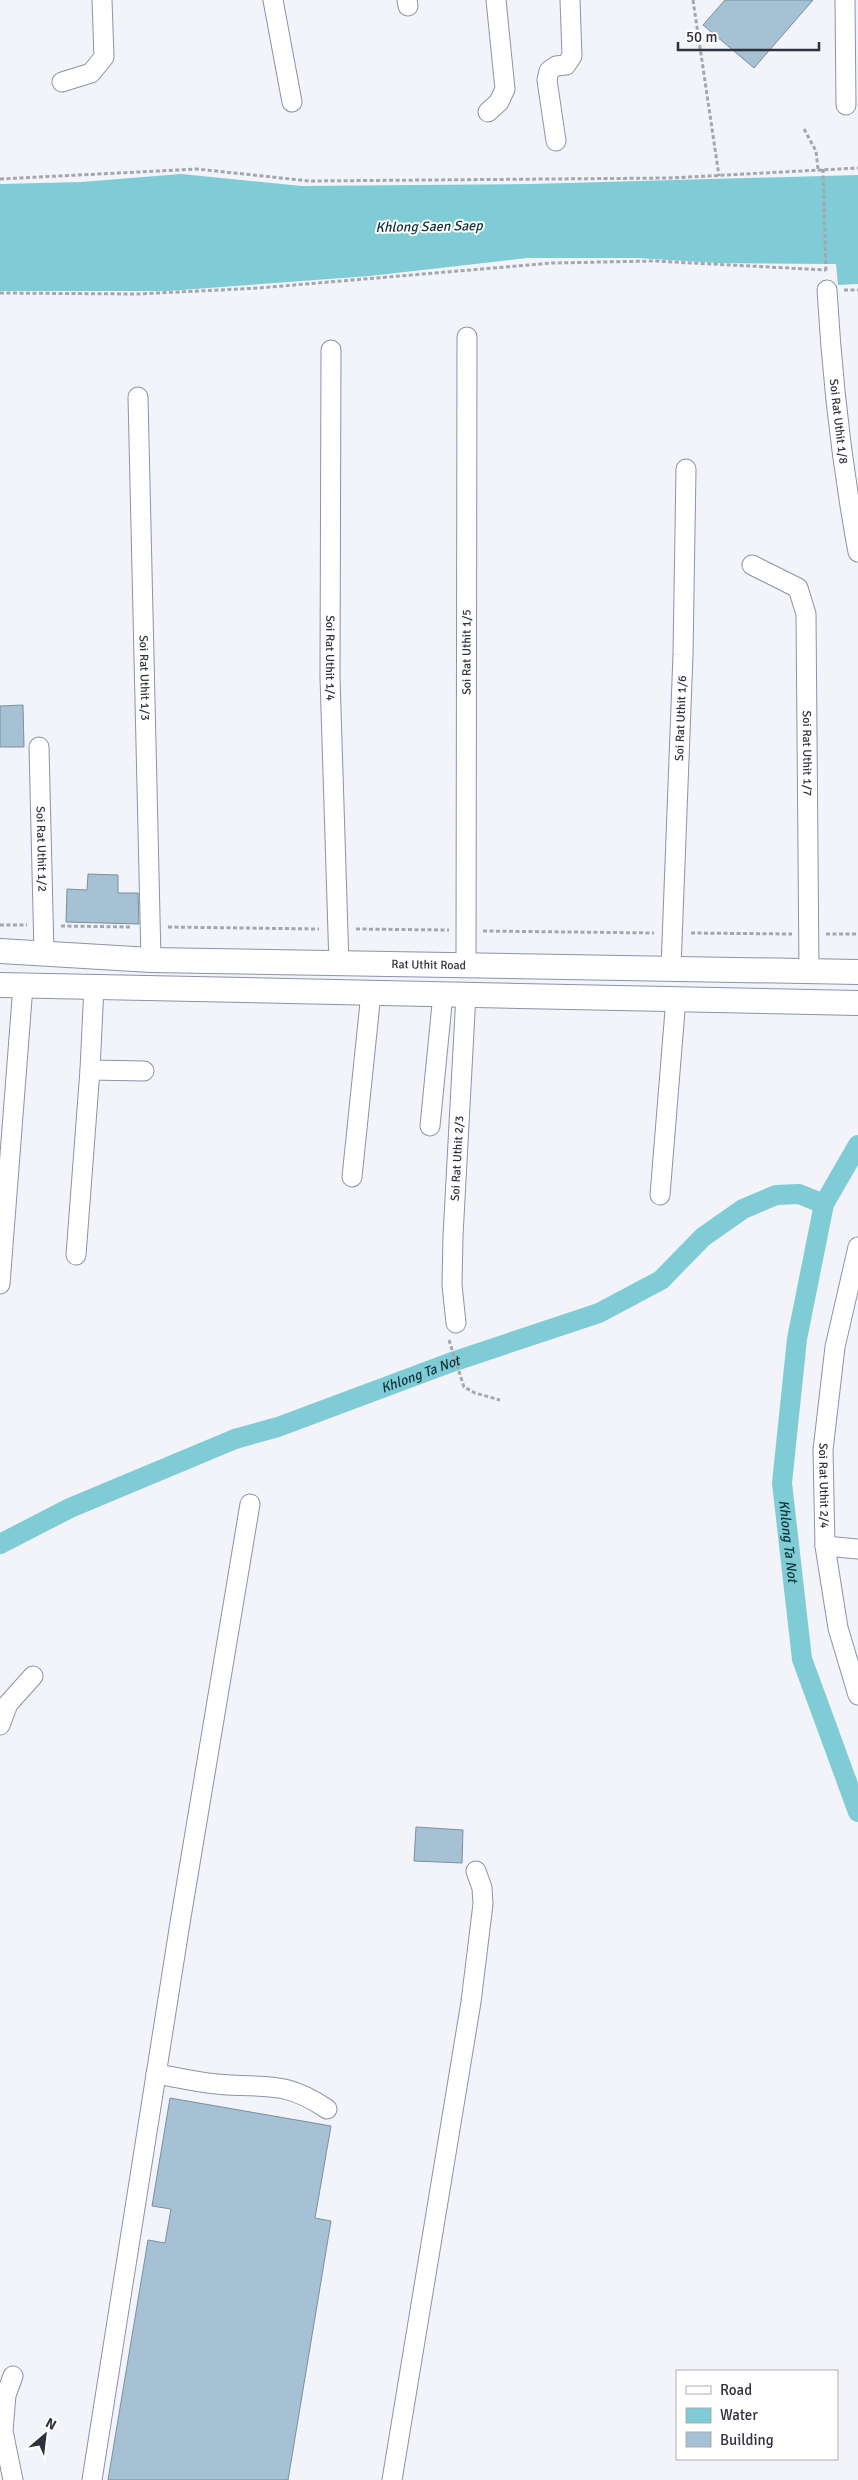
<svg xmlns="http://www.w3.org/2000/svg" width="858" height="2480" viewBox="0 0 858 2480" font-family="Signika,sans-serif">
  <rect width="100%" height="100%" fill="#f2f4fa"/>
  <polygon fill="#7fcbd6" points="181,174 302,186 531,184 858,175 858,284 838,285 836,264 717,263 636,258 527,258 370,276 168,291 0,291 0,184 81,182"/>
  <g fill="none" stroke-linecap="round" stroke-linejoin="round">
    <g stroke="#7fcbd6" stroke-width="20">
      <path id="s1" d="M858,1145L824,1204L797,1339L782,1483L802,1659L858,1812"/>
      <path id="s2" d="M0,1544L70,1508L235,1439L278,1427L452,1362L599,1313L661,1280L703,1237L743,1209L776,1195L799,1194L824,1204"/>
    </g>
  </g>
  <g fill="#a7c1d4" stroke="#7790a2">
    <polygon points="725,0 813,0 754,68 703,25"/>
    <polygon points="23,705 24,747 0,747 0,706"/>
    <polygon points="88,874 118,875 118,893 138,893 139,924 66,922 67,889 87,890"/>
    <polygon points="416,1827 463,1830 462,1863 414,1861"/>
    <polygon points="170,2098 331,2126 315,2218 331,2221 288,2480 108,2480 148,2240 165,2243 171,2209 152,2206"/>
  </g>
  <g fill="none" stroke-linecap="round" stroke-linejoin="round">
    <g stroke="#8b92ac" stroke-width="21">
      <g id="minor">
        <polyline points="273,0 292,102"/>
        <polyline points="407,0 408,6"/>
        <polyline points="845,0 846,105"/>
        <polyline points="62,82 91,73 104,57 102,0"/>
        <polyline points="488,112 499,102 505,89 496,0"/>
        <polyline points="556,141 547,80 549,71 556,66 566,65 572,56 570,0"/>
        <path id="s3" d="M827,290C832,377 842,466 858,552"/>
        <path id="s4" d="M331,350L330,677L339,965"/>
        <path id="s5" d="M138,397L151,960"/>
        <path id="s6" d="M752,565L798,588L806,614L809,971"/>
        <path id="s7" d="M39,747L44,953"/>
        <path id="s8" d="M466,966L467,337"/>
        <path id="s9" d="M671,968L683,655L686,469"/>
        <polyline points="94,986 90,1070 144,1071"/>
        <polyline points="430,1126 443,994"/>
        <polyline points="352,1177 371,993"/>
        <polyline points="660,1195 676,998"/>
        <path id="s10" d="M858,1247L835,1347L823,1450L825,1546L838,1628L858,1695"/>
        <polyline points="76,1255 90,1070"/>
        <polyline points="0,1284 23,986"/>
        <path id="s11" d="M456,1323L452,1285L453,1236L466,994"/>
        <polyline points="825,1546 858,1549"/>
        <polyline points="0,1725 8,1704 33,1676"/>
        <path d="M156,2074C176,2077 196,2082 217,2084C265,2089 283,2079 327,2109"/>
        <polyline points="13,2480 3,2431 6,2395 13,2376"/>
        <polyline points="92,2480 180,1923 250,1504"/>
        <polyline points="392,2480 471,2002 483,1904 482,1888 476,1871"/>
      </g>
    </g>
    <g stroke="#8b92ac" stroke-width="26">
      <g id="major">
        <path id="s12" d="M0,951L151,960L858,972"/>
        <polyline points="0,985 858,1003"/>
      </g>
    </g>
    <g stroke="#a5a7af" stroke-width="3" stroke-dasharray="4 2.5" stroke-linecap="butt">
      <polyline points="693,0 719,176"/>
      <polyline points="804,129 816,151 818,169"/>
      <polyline points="823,169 826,271"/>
      <polyline points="0,179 197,169 309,181 670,178 858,168"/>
      <polyline points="844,290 858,290"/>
      <polyline points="0,293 138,294 259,288 552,263 654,261 826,270"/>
      <polyline points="0,925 27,925"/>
      <polyline points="61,926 132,927"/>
      <polyline points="168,927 319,929"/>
      <polyline points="356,929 449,930"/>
      <polyline points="483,931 654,933"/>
      <polyline points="691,933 792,934"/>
      <polyline points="826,934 858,934"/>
      <polyline points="449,1340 464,1387 475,1393 500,1400"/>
    </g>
    <use href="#minor" stroke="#fff" stroke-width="19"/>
    <use href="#major" stroke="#fff" stroke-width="24"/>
  </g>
  <g text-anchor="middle" stroke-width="4" stroke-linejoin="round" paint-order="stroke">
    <g font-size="12" fill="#2f313c" stroke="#fff">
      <text dy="4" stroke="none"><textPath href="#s3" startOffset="132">Soi Rat Uthit 1/8</textPath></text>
      <text dy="4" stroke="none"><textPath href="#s8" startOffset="314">Soi Rat Uthit 1/5</textPath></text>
      <text dy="4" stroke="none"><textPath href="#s4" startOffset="308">Soi Rat Uthit 1/4</textPath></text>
      <text dy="4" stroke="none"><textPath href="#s5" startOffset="281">Soi Rat Uthit 1/3</textPath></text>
      <text dy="4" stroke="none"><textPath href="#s9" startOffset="250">Soi Rat Uthit 1/6</textPath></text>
      <text dy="4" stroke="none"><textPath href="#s6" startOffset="218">Soi Rat Uthit 1/7</textPath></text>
      <text dy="4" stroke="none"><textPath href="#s7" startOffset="102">Soi Rat Uthit 1/2</textPath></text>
      <text dy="4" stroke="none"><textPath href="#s12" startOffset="429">Rat Uthit Road</textPath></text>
      <text dy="4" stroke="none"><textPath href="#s11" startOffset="165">Soi Rat Uthit 2/3</textPath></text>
      <text dy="4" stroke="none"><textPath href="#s10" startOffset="242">Soi Rat Uthit 2/4</textPath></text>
    </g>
    <g font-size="14" font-style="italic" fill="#0e3439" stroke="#fff">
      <text transform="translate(429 226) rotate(-1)" y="5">Khlong Saen Saep</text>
      <text dy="5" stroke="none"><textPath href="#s2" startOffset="454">Khlong Ta Not</textPath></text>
      <text dy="5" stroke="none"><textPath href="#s1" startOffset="409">Khlong Ta Not</textPath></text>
    </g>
  </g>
  <rect x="676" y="2370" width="162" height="90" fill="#ffffff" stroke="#acadb1"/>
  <rect x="686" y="2386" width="25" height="8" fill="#ffffff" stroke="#acadb1"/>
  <text x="720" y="2395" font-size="15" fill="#2f313c">Road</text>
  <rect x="686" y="2408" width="25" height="15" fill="#7fcbd6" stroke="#acadb1"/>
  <text x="720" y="2420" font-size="15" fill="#2f313c">Water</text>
  <rect x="686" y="2432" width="25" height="15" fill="#a7c1d4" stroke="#acadb1"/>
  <text x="720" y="2445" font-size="15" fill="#2f313c">Building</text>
  <g transform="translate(45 2435) rotate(28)" stroke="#ffffff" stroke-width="4" paint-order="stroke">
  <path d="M0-4L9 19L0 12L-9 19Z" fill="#2f313c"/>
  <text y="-8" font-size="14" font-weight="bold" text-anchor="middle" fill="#2f313c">N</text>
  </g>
  <path d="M678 42v8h141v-8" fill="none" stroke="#2f313c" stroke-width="2.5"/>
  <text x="686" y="42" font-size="15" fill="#2f313c" stroke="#ffffff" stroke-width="4" paint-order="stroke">50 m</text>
</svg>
